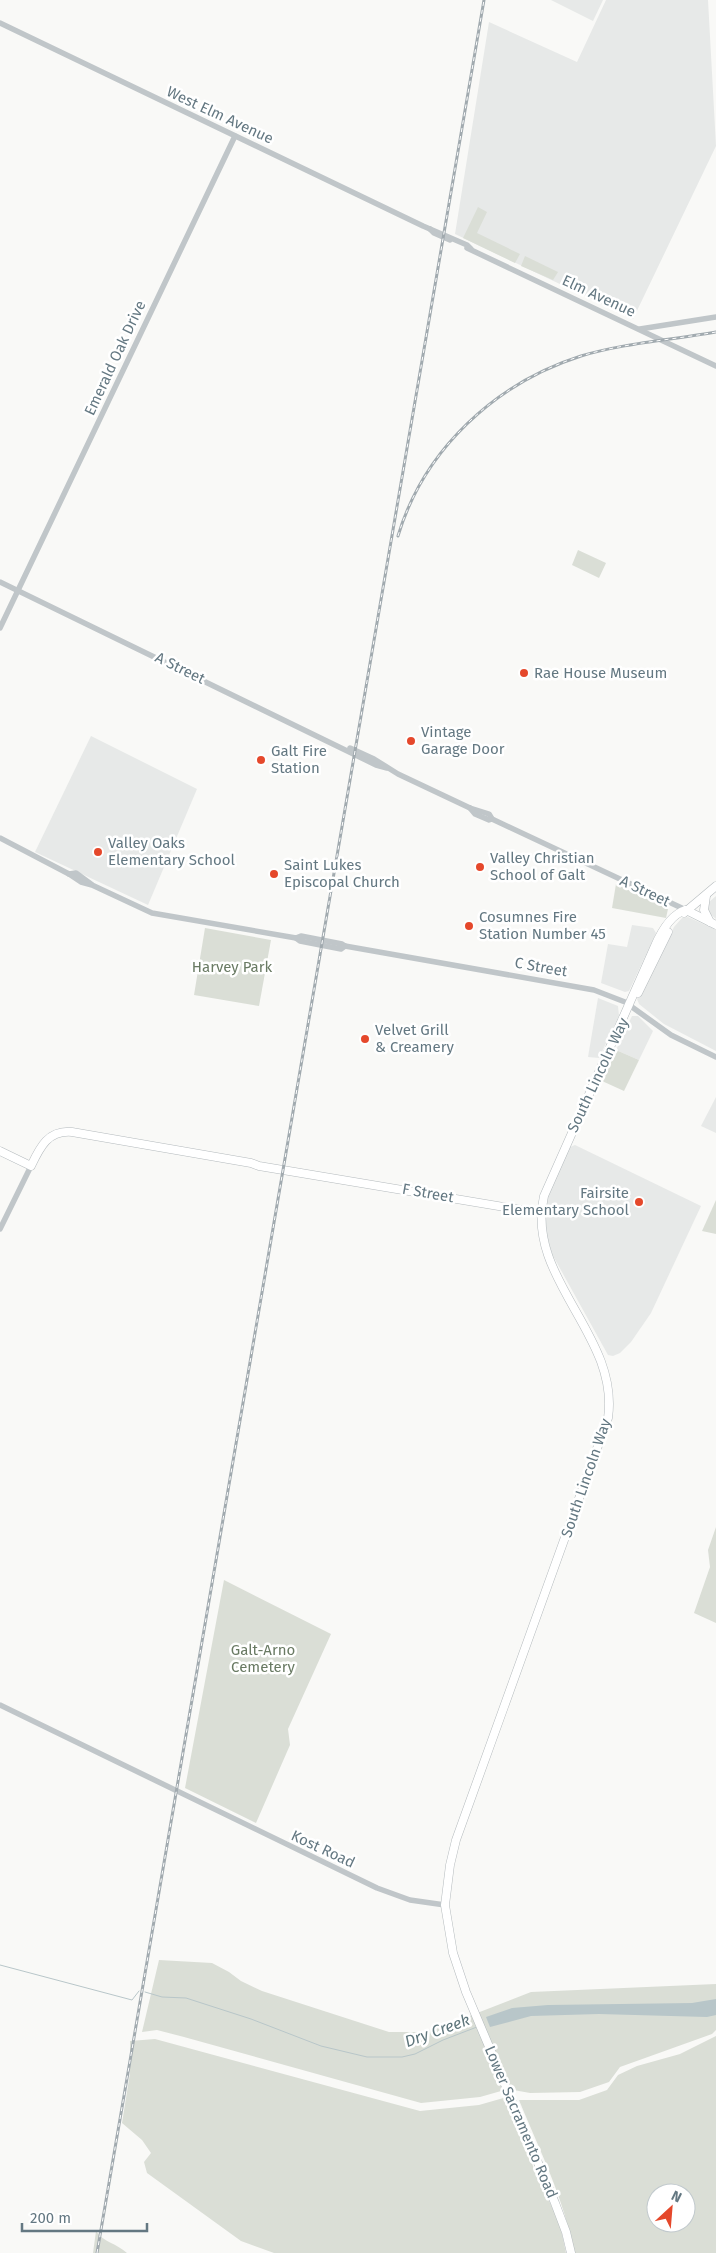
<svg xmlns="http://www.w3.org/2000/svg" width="716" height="2253" viewBox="0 0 716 2253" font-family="'Fira Sans',sans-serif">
  <rect width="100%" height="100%" fill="#f9f9f7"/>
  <g fill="#e7e9e8">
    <polygon points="551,0 603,0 593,21"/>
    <polygon points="606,0 708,0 716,146 633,319 455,234 489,22 577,62"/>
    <polygon points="91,736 197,789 148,905 35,852"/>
    <polygon points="716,896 716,919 709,913 708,909 709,902"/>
    <polygon points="688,917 716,930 716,1051 664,1024 639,1004 637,999 674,927 682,918"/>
    <polygon points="632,925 653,928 656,933 629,991 625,992 601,983 608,944 627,947"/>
    <polygon points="598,998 618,1006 619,1016 599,1058 588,1057"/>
    <polygon points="632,1016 638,1016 653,1031 639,1060 616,1050"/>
    <polygon points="716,1097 716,1133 701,1126"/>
    <polygon points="575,1145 701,1206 651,1313 631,1342 620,1353 613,1356 608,1355 552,1254 545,1231 545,1206 551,1185 570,1147"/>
  </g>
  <g fill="#daded6" fill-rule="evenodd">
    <polygon points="478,207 487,212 477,233 520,254 515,263 463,238"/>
    <polygon points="525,256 558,272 553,280 521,266"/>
    <polygon points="578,550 606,563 599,578 572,565"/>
    <polygon points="616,884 668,909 666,918 612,908"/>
    <polygon points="205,928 271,940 259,1006 194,995"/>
    <polygon points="616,1050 639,1060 624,1091 602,1081"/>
    <polygon points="716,1200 716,1234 702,1231"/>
    <polygon points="716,1527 716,1623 694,1613 710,1567 708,1550"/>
    <polygon points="224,1580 331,1634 288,1729 290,1745 256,1823 185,1788"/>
    <polygon points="159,1960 212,1963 229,1972 241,1981 262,1991 389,2032 421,2032 441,2027 531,1992 716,1984 716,2030 712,2034 620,2067 609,2082 580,2092 530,2093 508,2089 480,2097 421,2103 184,2037 157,2030 142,2032"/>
    <path d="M716,2036V2253H574C565,2200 539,2149 519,2100H579L607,2090L618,2075L637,2066L680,2054ZM656,2193H686V2223H656Z"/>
    <polygon points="155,2039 420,2111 479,2105 507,2097 539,2182 559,2220 566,2253 274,2253 241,2241 147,2173 144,2162 151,2153 142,2140 122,2123 130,2073 130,2041"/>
    <path d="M96,2231C103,2242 116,2243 127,2253H93Z"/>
  </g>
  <polygon fill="#b8c6c9" points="716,1999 716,2015 707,2017 599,2014 531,2016 490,2027 486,2017 512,2008 548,2005 692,2003"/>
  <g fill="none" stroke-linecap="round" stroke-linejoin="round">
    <g stroke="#b8c6c9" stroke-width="1">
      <polyline points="0,1965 132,2000 139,1991"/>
      <polyline points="145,1992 162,1997 186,1998 251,2019 321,2046 367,2057 402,2057 415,2054 443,2040 477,2027"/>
    </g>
    <g stroke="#b4babd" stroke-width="9">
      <g id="major">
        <polyline points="706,896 704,910 710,922"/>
        <polyline points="686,910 716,925"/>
        <polyline points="684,913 716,886"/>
        <polyline points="638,993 668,932"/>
        <path d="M0,1151L31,1166C40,1147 48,1130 72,1132L251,1163L259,1166L540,1213"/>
        <path d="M571,2253L566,2232L555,2203L466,1992L453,1953L445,1905L450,1865L456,1840L608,1418C620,1335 525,1279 544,1196L654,948C660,934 670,914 686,910"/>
      </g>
    </g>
    <g stroke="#c0c6c9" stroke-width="5.5">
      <polyline points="0,23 423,226 467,245 471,249"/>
      <polyline points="430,229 434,233 450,240"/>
      <polyline points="467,248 716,366"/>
      <polyline points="640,329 716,317"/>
      <polyline points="0,582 376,765 387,768"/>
      <polyline points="0,628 235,136"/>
      <polyline points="350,748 374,759 398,774 470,808 489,814 492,819"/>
      <polyline points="470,808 475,814 489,820 492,819 686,910"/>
      <polyline points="0,838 69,874 81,882 92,885 152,913 296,938 301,936 342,944 345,946 594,990 625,1002 671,1035 716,1057"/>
      <polyline points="69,874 76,873 91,884"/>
      <polyline points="296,938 300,941 341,949 345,946"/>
      <polyline points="0,1229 31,1166"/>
      <polyline points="0,1705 377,1888 410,1900 445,1905"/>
    </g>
    <use href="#major" stroke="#fff" stroke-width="8"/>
    <g stroke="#a1aaaf" stroke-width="3">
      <g id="rail">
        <path d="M398,536C424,449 496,383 581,356C624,343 672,340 716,332"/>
        <polyline points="97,2253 484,0"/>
      </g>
    </g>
    <use href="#rail" stroke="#fff" stroke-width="1" stroke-dasharray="4" stroke-linecap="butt"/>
  </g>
  <g fill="#e5482b" stroke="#fff" stroke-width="2">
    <circle cx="524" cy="673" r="5"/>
    <circle cx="411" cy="741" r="5"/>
    <circle cx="261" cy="760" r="5"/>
    <circle cx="98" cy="852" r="5"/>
    <circle cx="480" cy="867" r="5"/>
    <circle cx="274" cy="874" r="5"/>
    <circle cx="469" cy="926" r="5"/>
    <circle cx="365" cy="1039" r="5"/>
    <circle cx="639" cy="1202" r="5"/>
  </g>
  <g text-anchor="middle" stroke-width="5" stroke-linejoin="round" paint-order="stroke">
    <g font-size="15" fill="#647882" stroke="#fff">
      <text transform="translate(220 115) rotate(25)" y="5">West Elm Avenue</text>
      <text transform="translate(599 296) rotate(25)" y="5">Elm Avenue</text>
      <text transform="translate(115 358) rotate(-65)" y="5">Emerald Oak Drive</text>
      <text transform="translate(180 668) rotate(26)" y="5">A Street</text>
      <text transform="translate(645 891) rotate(25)" y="5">A Street</text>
      <text transform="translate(541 967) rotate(10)" y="5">C Street</text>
      <text transform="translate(598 1075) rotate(-65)" y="5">South Lincoln Way</text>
      <text transform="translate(428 1193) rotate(10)" y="5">F Street</text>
      <text transform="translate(586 1478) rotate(-71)" y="5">South Lincoln Way</text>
      <text transform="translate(323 1849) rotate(25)" y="5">Kost Road</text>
      <text transform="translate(521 2122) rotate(67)" y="5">Lower Sacramento Road</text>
    </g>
    <g font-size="15" fill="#647882" stroke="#fff" text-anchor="start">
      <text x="534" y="678">Rae House Museum</text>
      <text x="421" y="737">Vintage<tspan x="421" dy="17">Garage Door</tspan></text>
      <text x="271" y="756">Galt Fire<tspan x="271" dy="17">Station</tspan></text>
      <text x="108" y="848">Valley Oaks<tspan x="108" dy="17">Elementary School</tspan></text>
      <text x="490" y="863">Valley Christian<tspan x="490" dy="17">School of Galt</tspan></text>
      <text x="284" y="870">Saint Lukes<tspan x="284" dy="17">Episcopal Church</tspan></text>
      <text x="479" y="922">Cosumnes Fire<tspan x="479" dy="17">Station Number 45</tspan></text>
      <text x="375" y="1035">Velvet Grill<tspan x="375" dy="17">&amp; Creamery</tspan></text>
      <text x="629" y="1198" text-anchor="end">Fairsite<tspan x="629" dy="17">Elementary School</tspan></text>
    </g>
    <g font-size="15" fill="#697a63" stroke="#fff">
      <text x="232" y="972">Harvey Park</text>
      <text x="263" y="1655">Galt-Arno<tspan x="263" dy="17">Cemetery</tspan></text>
    </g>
    <g font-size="16" font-style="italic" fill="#5f767c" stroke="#fff">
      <text transform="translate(437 2030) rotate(-20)" y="6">Dry Creek</text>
    </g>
  </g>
  <g transform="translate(671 2208) rotate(26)"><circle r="24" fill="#ffffff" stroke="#c1c9cd"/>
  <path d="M0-4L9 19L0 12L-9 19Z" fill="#e5482b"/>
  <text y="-8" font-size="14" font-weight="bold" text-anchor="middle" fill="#647882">N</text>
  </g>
  <path d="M22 2223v8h125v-8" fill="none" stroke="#647882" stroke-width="2.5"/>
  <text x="30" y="2223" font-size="15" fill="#647882" stroke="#ffffff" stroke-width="4" paint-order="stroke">200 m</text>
</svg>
